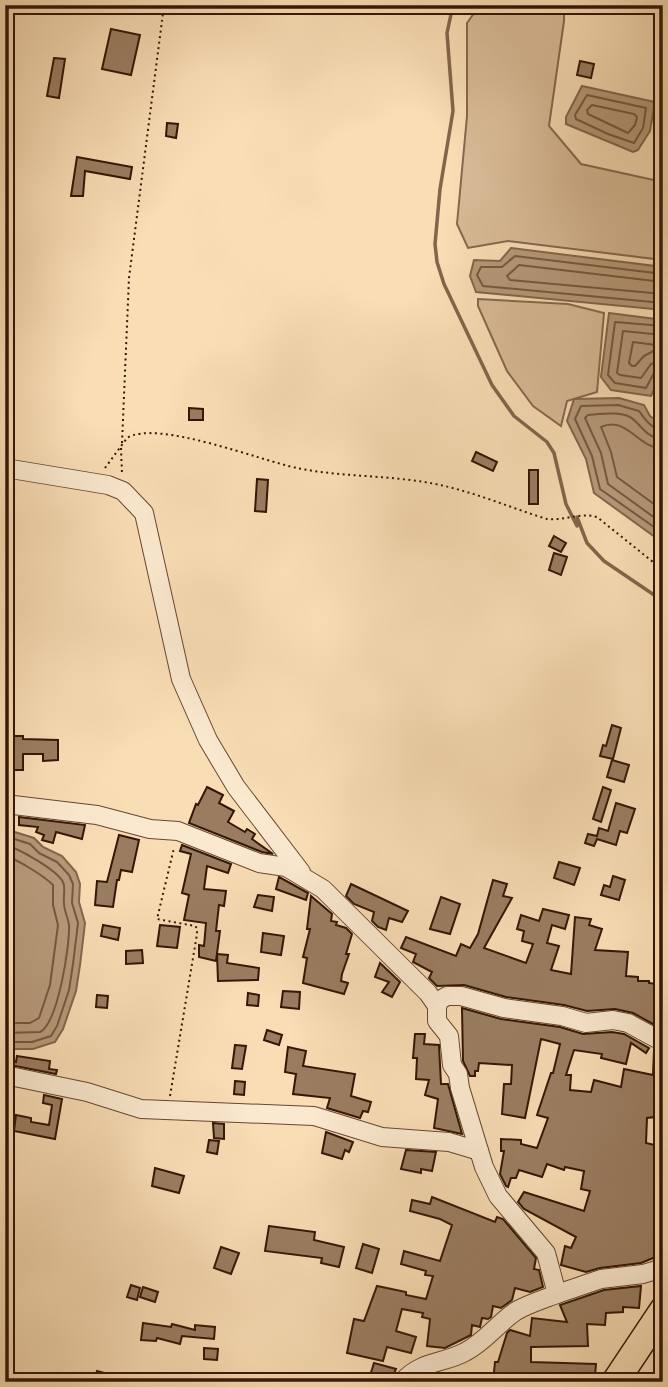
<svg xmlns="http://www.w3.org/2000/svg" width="668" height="1387" viewBox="0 0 668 1387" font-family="'EB Garamond',serif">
  <rect width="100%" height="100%" fill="#f9ddb5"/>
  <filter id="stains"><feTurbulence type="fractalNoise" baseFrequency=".00286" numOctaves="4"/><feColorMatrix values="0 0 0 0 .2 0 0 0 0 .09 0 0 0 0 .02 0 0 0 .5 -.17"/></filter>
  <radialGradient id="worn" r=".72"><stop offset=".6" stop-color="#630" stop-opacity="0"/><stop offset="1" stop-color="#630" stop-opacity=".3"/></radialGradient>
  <g fill="#d8bb97" stroke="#86684e" stroke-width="2">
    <polygon points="480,5 564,5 564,21 549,126 581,164 663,182 663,260 508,241 468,248 457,224 467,116 467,23"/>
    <polygon points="478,299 568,304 604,313 597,392 567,401 561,426 533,406 507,371 478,306"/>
  </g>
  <g fill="#b69979" stroke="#82654b" stroke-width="2">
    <polygon points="582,86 655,102 650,131 638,150 633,152 566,124 566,117"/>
    <polygon points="511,248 663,267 663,310 476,292 470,276 474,260 500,261"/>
    <path d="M609,313L663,320C663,347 664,372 651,396L611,390L601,377Z"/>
    <polygon points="619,398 644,405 650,416 663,425 663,532 655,537 594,493 586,459 567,421 574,399"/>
    <polygon points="5,829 34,838 43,847 62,856 76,872 80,884 79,902 85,923 80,965 76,991 63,1029 55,1042 33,1049 5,1049"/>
  </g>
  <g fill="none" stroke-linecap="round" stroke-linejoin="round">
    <g stroke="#75583f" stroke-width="2">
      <polygon points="587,95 646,108 643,128 634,143 608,134 576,119 575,115"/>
      <polygon points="592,105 634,114 637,117 635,125 628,133 588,114 587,110"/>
      <polyline points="663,274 515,256 502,267 481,267 477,275 483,286 663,303"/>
      <polyline points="663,282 519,265 507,276 510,280 663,294"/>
      <polyline points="663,326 615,322 608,375 615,383 646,388 654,373 663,370"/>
      <polyline points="663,335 623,331 617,373 620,375 641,378 651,364 663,361"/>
      <polygon points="633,342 656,345 657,349 644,356 635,366 632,366 629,363"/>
      <path d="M663,430C651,429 645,419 639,411L618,405L581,406L575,419L592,456L600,489L654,527H663"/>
      <path d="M663,439C648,438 644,429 634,420C624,410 601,414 588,415L585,418L601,453L608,484L655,518H663"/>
      <path d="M663,449C638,448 626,415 601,427L611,452L617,477L658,507H663"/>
      <polyline points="5,836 30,844 39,853 57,862 69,875 73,884 72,903 78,923 73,964 69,990 57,1026 51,1036 32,1042 5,1042"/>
      <path d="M5,845C18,848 57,870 63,882C66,889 63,896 64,903C64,911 68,917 69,925C70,945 58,1023 40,1032L5,1033"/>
      <path d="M5,856C17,859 44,876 53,885V905L58,925L50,985L39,1018L30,1023H5"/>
    </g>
    <g stroke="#82654b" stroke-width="3.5">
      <polyline points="453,5 447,33 453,111 440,189 435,244 437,262 444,284 492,385 514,416 547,442 554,453 566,504 577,526 577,517 587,543 604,561 663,601"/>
      <path d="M663,764C657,783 656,808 663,827"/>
    </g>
  </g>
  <g fill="#9a7d61" stroke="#341605" stroke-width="2">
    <polygon points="111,29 140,35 131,75 102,69"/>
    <polygon points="54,58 65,59 59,98 47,96"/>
    <polygon points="580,61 594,64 591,78 577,75"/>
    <polygon points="167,123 178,124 176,138 166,136"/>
    <polygon points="77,157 132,167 130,179 85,171 83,196 71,196"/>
    <polygon points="189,408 203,409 203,420 189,420"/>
    <polygon points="476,452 497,462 493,471 472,461"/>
    <rect x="529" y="470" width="9" height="34"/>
    <polygon points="257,479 268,480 266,512 255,511"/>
    <polygon points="554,536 566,543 561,552 549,546"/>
    <polygon points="554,553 567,557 561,575 549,570"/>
    <polygon points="612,725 621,728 613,759 600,756 603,745 606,746"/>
    <polygon points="12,736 23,736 23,739 58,740 58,760 43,761 43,754 23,754 23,770 5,770 5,757 12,757"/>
    <polygon points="612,760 629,765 624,782 607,777"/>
    <polygon points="207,787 223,795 219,803 234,811 228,822 245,832 247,829 255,834 252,839 273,854 262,852 189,823 196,804 198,805"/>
    <polygon points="603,787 611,790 601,822 593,819"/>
    <polygon points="616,803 635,809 627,833 620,831 616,845 597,839 594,846 585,843 588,834 597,836 599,828 608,831"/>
    <polygon points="19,817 85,825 82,839 56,832 53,843 42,840 44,835 36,832 38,827 19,825"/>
    <polygon points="119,835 139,840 132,872 121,870 119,880 117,880 113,907 95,905 97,881 107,882"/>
    <polygon points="182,845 231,864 228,873 207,866 204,889 226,891 224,906 219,905 216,931 220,931 216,961 199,957 199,945 204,946 206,923 184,920 189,895 182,893 191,854 180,851"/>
    <polygon points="559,862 580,868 574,885 554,878"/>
    <polygon points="613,876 625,880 619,900 601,895 604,885 610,887"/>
    <polygon points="279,877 308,893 306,900 276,889"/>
    <polygon points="493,880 507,884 503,896 512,898 484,948 526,963 533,944 522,941 524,931 517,929 521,915 539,921 543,909 569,915 565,929 552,925 547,943 559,946 551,970 571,974 575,917 591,919 589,925 602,929 595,950 628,952 626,976 638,977 638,981 649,981 649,983 656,984 656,987 663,987 662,1029 633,1013 615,1009 587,1011 564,1005 506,997 464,985 437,986 429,978 432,972 413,962 416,954 401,948 406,937 456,956 461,944 470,948 478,934"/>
    <polygon points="351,884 408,911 402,922 389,918 386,930 378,927 372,921 374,912 354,904 346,896"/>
    <polygon points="258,895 274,897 272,911 254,907"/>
    <polygon points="311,896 332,914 331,921 337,922 336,925 346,928 352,934 346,954 349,954 342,974 341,981 348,983 344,994 303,983 307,958 303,957 310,929 307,929"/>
    <polygon points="441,897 460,904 450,934 430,929"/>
    <polygon points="103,925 120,928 118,940 101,936"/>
    <polygon points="160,925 180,927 177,948 157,946"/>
    <polygon points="263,933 284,936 281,955 261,952"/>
    <polygon points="142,950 143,963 126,964 126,951"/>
    <polygon points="217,954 228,955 227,963 259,968 258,980 218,981"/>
    <polygon points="380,963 400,982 392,997 382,992 389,982 375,977"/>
    <polygon points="283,991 300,992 299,1009 281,1007"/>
    <polygon points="248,993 259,995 258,1006 247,1005"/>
    <polygon points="97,995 108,996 107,1008 96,1007"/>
    <polygon points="462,1008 501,1019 560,1027 583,1034 612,1032 624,1034 649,1048 646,1053 631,1043 626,1064 601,1058 602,1054 574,1050 566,1075 571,1075 570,1090 591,1092 594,1080 621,1087 624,1069 653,1075 654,1050 663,1053 663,1116 647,1118 646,1143 663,1147 663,1254 641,1263 600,1268 586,1272 561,1265 565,1246 571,1248 576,1237 524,1209 518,1202 524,1192 584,1211 590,1191 581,1189 584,1171 565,1167 564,1170 547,1164 542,1177 519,1170 516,1178 511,1178 508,1187 506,1186 500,1174 504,1151 501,1151 501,1139 521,1140 521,1144 537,1148 548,1118 537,1115 551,1073 553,1073 560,1044 541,1039 525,1118 502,1114 504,1084 511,1084 512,1065 479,1063 478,1071 475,1071 475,1076 470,1076 463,1061"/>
    <polygon points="267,1030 282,1035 279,1045 264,1040"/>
    <polygon points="415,1034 425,1034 424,1044 439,1045 441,1084 448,1084 462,1134 434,1128 438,1099 425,1095 429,1080 416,1079 417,1058 413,1058"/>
    <polygon points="235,1045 246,1046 242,1069 232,1068"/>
    <polygon points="288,1047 306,1051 303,1066 355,1074 351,1096 371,1102 368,1112 363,1111 360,1118 327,1108 330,1098 293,1094 296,1074 285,1072"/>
    <polygon points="17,1056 50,1061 49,1069 57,1070 56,1074 5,1064 5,1060 16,1062"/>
    <polygon points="235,1081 245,1082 244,1095 234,1094"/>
    <polygon points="44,1095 62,1099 55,1139 14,1131 16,1115 31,1118 31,1122 49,1125 52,1105 43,1103"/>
    <polygon points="213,1123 224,1124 224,1139 214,1138"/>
    <polygon points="326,1132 353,1142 349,1152 345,1150 342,1159 322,1153"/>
    <polygon points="209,1140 219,1141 217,1154 207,1152"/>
    <polygon points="406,1150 436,1152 432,1171 421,1169 421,1173 401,1169"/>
    <polygon points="155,1168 184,1176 179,1193 152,1186"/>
    <polygon points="432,1197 495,1222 497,1217 503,1219 536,1258 534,1269 539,1270 543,1287 530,1292 515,1288 512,1300 501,1308 493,1306 491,1317 488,1319 482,1318 480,1327 472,1325 471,1335 445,1348 427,1346 430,1319 422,1317 423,1313 402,1309 396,1331 416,1337 411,1353 387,1347 383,1361 347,1353 354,1319 364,1321 377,1286 406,1292 406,1295 426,1299 433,1276 425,1275 426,1271 401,1264 404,1251 440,1261 452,1225 440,1219 410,1211 412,1200 430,1204"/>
    <polygon points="269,1226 315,1232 314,1240 344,1247 339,1267 321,1263 322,1258 265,1251"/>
    <polygon points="363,1244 379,1249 372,1273 356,1268"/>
    <polygon points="221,1247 239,1253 231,1274 214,1268"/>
    <polygon points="131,1285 140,1288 137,1300 127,1297"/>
    <polygon points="641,1286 639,1308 623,1307 623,1312 606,1313 605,1325 587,1324 588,1346 531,1347 531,1362 596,1364 595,1376 577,1375 576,1382 512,1379 511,1382 493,1382 495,1362 498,1362 507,1333 510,1330 530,1336 532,1318 567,1322 560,1305 604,1290"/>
    <polygon points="143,1287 158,1292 155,1302 140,1297"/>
    <polygon points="143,1323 171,1327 172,1324 195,1330 195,1325 215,1327 214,1339 182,1336 180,1344 157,1338 156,1341 141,1340"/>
    <polygon points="204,1348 218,1349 217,1360 204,1359"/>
    <polygon points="374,1363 396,1369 391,1381 385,1379 384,1382 368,1382"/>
    <polygon points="97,1371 126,1379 126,1382 94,1382"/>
  </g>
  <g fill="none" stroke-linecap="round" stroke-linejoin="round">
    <g stroke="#654831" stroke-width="20">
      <g id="minor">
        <polyline points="5,468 108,485 123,491 144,513 181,679 208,740 236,787 301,872"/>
        <polyline points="5,804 97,815 150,829 178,831 259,863 286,867 323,889 428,993 437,1006 437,1021 449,1036 452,1065 458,1074 460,1088 484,1167 498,1196 546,1253 557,1294 601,1279 643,1274 663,1268"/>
        <polyline points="437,1006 440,1000 447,996 461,996 504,1008 562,1016 586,1023 613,1020 628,1023 663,1042"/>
        <polyline points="5,1075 87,1092 141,1109 314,1116 382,1137 449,1142 479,1151"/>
        <path d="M402,1382C422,1360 443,1364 465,1352C485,1342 498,1323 516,1311C528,1304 544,1299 557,1294"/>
      </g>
    </g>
    <g stroke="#341605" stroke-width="29">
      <polyline id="highway" points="615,1382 663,1310"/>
    </g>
    <g stroke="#341605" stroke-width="2" stroke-dasharray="2 3.5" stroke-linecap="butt">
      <polyline points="122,443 129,278 164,5"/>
      <polyline points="121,448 122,474"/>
      <path d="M105,468L127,438C156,419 262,461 297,468C341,477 386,475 430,483C470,490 508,507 547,519C564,521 580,512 597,517L663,570"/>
      <polyline points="170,1096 197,934 197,928 195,926 157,919 174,848"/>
    </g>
    <use href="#minor" stroke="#fbe9cf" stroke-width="18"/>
    <use href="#highway" stroke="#f9ddb5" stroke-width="26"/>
  </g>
  <rect width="668" height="1387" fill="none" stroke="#f9ddb5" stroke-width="28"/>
  <rect x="7" y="7" width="654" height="1373" fill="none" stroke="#341605" stroke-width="3.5"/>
  <rect x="14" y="14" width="640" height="1359" fill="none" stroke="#341605" stroke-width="2"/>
  <rect width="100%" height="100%" filter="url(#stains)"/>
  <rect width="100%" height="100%" fill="url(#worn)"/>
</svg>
